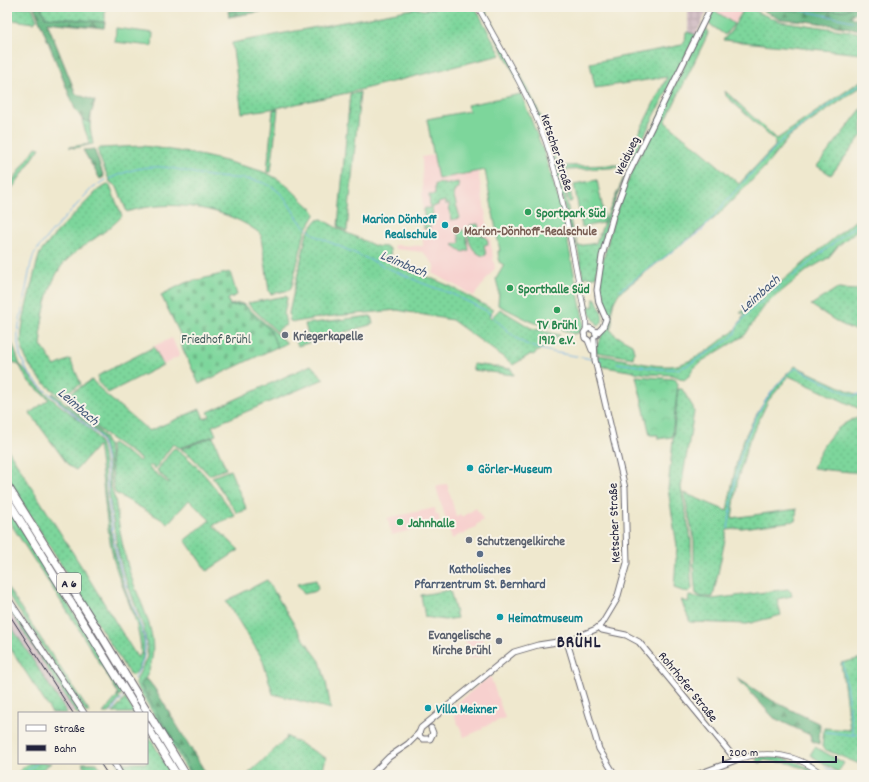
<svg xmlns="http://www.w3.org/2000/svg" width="869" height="782" viewBox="0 0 869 782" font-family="Dekko,sans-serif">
  <defs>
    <pattern id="industrial-grid" width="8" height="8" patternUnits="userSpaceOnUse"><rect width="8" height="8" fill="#d2bec4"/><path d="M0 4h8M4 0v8" fill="none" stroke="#b4a3a9"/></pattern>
    <pattern id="grass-dots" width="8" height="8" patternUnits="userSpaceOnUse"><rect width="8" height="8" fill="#7dd69b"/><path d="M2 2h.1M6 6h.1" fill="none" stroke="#6cb786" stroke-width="1.8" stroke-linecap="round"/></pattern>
    <pattern id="forest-firs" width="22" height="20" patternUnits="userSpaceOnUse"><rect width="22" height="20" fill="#66b783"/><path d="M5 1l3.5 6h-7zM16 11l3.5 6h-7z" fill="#54946c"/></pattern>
    <pattern id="cemetery-stones" width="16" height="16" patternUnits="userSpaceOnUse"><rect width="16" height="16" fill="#7dd69b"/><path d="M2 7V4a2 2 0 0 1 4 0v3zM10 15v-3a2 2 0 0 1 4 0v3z" fill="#6cb786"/></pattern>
    <pattern id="park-crowns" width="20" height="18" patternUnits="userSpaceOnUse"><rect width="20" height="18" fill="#7dd69b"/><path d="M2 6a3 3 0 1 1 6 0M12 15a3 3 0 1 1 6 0" fill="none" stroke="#6cb786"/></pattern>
  </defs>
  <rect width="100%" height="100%" fill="#f7f3e8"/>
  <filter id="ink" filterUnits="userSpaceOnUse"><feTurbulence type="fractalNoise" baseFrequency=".025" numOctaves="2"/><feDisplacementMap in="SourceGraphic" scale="8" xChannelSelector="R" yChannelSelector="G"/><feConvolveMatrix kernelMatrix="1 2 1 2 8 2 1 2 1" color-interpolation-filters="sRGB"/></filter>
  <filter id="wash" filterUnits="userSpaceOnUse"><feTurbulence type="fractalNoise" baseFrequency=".012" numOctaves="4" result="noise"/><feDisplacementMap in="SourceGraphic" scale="16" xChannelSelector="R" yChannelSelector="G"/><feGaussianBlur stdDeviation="0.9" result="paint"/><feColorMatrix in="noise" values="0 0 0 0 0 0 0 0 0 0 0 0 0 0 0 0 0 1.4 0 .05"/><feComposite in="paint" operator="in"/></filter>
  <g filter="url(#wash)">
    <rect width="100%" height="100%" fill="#efe8ce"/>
    <g fill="#f7d0ce">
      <polygon points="715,7 744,7 734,24 714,10"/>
      <polygon points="433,155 438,179 478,171 495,268 474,296 433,273 435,266 423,252 395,249 394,245 423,246 422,157"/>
      <polygon points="172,338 180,356 163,365 154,346"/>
      <polygon points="445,484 447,484 456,516 460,514 462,517 476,508 483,520 476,525 476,527 462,535 461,534 452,539 436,487"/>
      <polygon points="435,508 436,515 439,515 440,523 392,535 387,518"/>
      <polygon points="481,633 486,655 469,659 464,636"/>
      <polygon points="490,676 505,718 482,727 483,729 464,737 451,708"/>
    </g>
    <polygon fill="url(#industrial-grid)" points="688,7 709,7 696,35 688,32"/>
    <polygon fill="#d2bec4" points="7,606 37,653 76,713 67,713 7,620"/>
    <g fill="url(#grass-dots)" stroke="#507c6b">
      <polygon points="7,7 32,7 37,20 33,23 7,19"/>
      <polygon points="41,7 105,7 105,22 45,17"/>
      <polygon points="439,7 475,7 501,55 347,93 277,108 242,113 232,43 418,8 423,10"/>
      <path d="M480,7H484L489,17C512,60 538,103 554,150C564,182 569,216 576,248L574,250L552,154L542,127Z"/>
      <polygon points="745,7 750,7 759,13 779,21 862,33 862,54 723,40 731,31"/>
      <polygon points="776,7 852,7 845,10 829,11 808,8 798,12"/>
      <path d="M705,24L708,33L707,36L665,122L704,153L739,184L775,146V141L726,96L725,91L777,139L862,80V86L790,136L764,168L715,218L619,293C616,298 613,303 612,309C611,316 614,322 610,329L615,335L632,344L634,352L633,358L596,352L597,346L603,332L602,330C614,317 602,309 600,294C597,276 605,255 609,237C618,197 638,159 656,122C673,90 689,57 705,24Z"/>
      <polygon points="688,32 696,35 628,167 566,170 572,200 571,202 569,202 561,166 621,165 623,164 667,77 595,88 590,63 682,45 685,40 686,33"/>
      <polygon points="360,92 347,231 338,227 350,94"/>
      <polygon points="862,108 862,135 831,175 817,166"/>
      <polygon points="278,109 271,172 267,172 273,110"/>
      <path d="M91,115L90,128L93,144L75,148L69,147L89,144C89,137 83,128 82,119L89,121Z"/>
      <path d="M143,146C176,150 208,156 239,165C251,168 264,171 274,177C288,184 302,201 314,211L315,215L305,232L292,285L290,290L271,294L269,292L266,268L261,238L262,235C228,207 169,198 127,212L117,187L110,182L99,156L98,150L100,148Z"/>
      <polygon points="36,147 40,148 7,196 7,189"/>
      <path d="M625,175L610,214L602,243L596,277H584L588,306L593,307L594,298L596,299C599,307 607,319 599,326L590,314L582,278V272L575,231L578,246L596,243L605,220Z"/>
      <polygon points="458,182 459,188 455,189 455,192 453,193 460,218 451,220 449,204 445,204 445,201 438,203 438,205 432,207 433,216 428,217 430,228 424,229 424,210 425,208 430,208 429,195 435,195 435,184 444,183 444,185"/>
      <path d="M109,184L122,216C108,232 85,243 69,258C49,275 44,311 40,335L42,337L41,345L55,366L70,359L81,384L60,396C44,384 27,369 22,347C18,330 33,281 37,263L40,253L57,232L98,190Z"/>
      <path d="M862,215V226L838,246L828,258L809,269L767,303L761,311L745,335L702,361L693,369L690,375L684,380L673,375L647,374L599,366L597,355C603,356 610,356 616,358C634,361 652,367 671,366C688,365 715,347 727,335C735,334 740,321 745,314L744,313H740L758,301Z"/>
      <path d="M322,219C338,230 357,237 373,245C379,248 385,245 390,249L391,265L433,279L452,287L493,310L489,316L491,318L500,309L531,328L560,335L533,355L531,354L513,365L510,362L452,320L397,310L324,317L295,322L290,321L289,313L307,233L317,220Z"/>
      <path d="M478,224L480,234L487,238L488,244L484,245L486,255L483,256C470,251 469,241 467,229L471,228L470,225Z"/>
      <polygon points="465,230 469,250 463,252 453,245 455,243 458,244 460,242 458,231"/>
      <polygon points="836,289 862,290 862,334 839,323 811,305"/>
      <polygon points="286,296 287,298 284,314 286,325 280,328 277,332 249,305 248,303"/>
      <polygon points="239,303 245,305 287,343 277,348 270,330 242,305 230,306 230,305"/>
      <polygon points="371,316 373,324 298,346 295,339 308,335 305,324"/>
      <path d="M7,341L13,345L20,365C24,367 25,371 28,374C34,383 43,391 51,398C63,409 95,429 100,443C105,456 104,471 105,485C107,508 110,531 115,554C119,571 124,587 130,603C136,616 143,629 144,643C145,653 141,671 132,676L126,669L7,478V448L88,577L137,657L141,654C141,621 121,590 113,557C105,520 104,482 98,445L76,470L69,466L30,413L49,399L27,380L20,366L7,358Z"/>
      <polygon points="154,347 163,365 108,393 98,382 98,376 101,374"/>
      <polygon points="473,364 511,369 514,375 473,370"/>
      <path d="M311,365L324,379L212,426L216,435L180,448L173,444L155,469L150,465L148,467L168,483L169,482L157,471L158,469L172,450L174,448L177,449C201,467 218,491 235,516L213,525L239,550L207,571L185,540L210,520L189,500L168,523L115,493L113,484L110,445L112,443L139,461L141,459L108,437L69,404L66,398L67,395L92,380L106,395L149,431L200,409L204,419L210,416L208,412Z"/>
      <path d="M795,366L862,397V410L789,376L768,401L749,441L738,478L732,518L797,509L795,521L727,530L713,597H702L696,594L694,577V541L684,493L727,511C732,488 735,461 744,439C756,412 773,387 795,366Z"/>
      <polygon points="678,389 682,389 693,407 694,412 681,488 691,539 691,576 692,589 688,593 674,588 677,546 668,489"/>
      <path d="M53,393L100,432L104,437L108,445L110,459L111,485L114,497L115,498C118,522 122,546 129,570C138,601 159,630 151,664C148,673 147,678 140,685L193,775H190L135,683L147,657V646L144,629L123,571L118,551L109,494L108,462L103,442L98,433L53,396L52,394Z"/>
      <path d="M862,417V473L828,470L813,468C821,445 837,421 862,417Z"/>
      <polygon points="213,437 226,469 209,475 191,456 181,449"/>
      <polygon points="7,506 122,691 121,695 118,696 120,698 109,713 103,713 116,698 118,693 78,628 7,518"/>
      <polygon points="267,580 300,634 320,661 326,682 331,709 273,694 262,658 226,601"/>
      <polygon points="316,580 318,589 316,591 304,594 297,584"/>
      <polygon points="65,582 128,684 126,686 67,589 64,583"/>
      <polygon points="7,587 90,713 86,713 7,593"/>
      <polygon points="788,589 791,592 792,596 777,599 781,615 747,624 690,622 681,600 688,602 689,596 713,599"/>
      <polygon points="450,590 457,618 445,620 425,617 421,595"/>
      <polygon points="7,600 82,713 76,713 7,606"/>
      <polygon points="7,620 67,713 52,713 7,643"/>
      <polygon points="862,658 862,765 826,750 822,747 824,728 850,730 841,663"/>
      <polygon points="125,698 135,713 113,713 124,700"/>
      <polygon points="147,733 172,775 124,775 117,763 147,763"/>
      <polygon points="286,736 326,758 323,769 319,775 247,775 287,738"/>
      <path d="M758,757C783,756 798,760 819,775H812L808,773V770L789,763L761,760V763L758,762L756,759Z"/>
      <polygon points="29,763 51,763 34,775 14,775"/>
      <polygon points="82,763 97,763 105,775 90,775"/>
    </g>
    <g fill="url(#forest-firs)" stroke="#446c5f">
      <polygon points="34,7 41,7 45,17 105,22 104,28 47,22 76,94 95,101 89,122 82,119 75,109"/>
      <polygon points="252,7 288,7 229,17 228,11"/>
      <polygon points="757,7 776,7 798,12 808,8 829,11 845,10 852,7 861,7 851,16 856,19 862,19 862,30 806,21 779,19"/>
      <polygon points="94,149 104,177 100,179 83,150"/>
      <polygon points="737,678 773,701 820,724 819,744 812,741 810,735 774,718"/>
      <polygon points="145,679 148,680 155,689 207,775 193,775 141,686 140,685"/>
    </g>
    <polygon fill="url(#cemetery-stones)" stroke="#507c6b" points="230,272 237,295 228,299 230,306 242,305 270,330 277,347 199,384 182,347 180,334 161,295 185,283"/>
    <g fill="url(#park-crowns)" stroke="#507c6b">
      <polygon points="597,180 605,220 603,223 582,227 574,184"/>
      <polygon points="636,376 675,379 678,384 672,437 658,439 658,435 650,435"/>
      <polygon points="230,470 247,510 237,513 212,477"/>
    </g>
    <g fill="#7dd69b" stroke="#507c6b">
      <polygon points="714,10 734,24 725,35 708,23"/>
      <polygon points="116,28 153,33 152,46 115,42"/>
      <polygon points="521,94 545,155 561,208 583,318 584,327 578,333 573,334 558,328 534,323 498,305 499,291 496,279 504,265 499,262 498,251 500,251 485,170 438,179 427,119 469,111 467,105"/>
      <polygon points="815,747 844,763 838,772 810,755"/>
    </g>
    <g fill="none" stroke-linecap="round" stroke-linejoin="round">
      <g stroke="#75b4e8" stroke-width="1">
        <polyline points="791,7 804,11 862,23"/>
        <path d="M109,179C122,173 138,167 153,167C170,166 187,172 203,175C227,180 254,175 274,188C289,198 294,218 307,229"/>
        <path d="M106,180L93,187L50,234L40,246L34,254L31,263L18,331V343L20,355L27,371L39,385L98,435C108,449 106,468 107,483C110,516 114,552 125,583C131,601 138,618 144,635C147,652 143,664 134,679"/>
        <polyline points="309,230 316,236 422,283 452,294 487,311 491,315"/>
        <polyline points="620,290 702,230 729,198 782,140 828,106 862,83"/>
        <path d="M493,317C503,326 513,337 524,343C544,353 570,354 591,359"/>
        <polyline points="598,360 601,360"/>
        <polyline points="617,363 659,369 677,369 686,366 730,339 735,333 738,325 750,311 862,220"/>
        <path d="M728,529C731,508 733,487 738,466C746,431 766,389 796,368L853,396L862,393"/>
        <polyline points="843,663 853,735"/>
        <polyline points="111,713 123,696"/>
        <polyline points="826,732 853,735 862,734"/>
        <polyline points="825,767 839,775"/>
        <polyline points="22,775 37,763"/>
      </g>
    </g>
  </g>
  <g filter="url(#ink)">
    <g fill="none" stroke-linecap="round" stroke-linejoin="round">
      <g stroke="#6a676e" stroke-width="6">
        <g id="tertiary">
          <path d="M478,7C502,51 529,95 546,142C565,198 574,262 586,320V330"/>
          <path d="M736,760C766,749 799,754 823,775"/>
        </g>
      </g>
      <g stroke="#6a676e" stroke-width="7">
        <g id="secondary">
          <polyline points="596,334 603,327 606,319 599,303 597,290 602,256 613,216 628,175 711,7"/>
          <polyline points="592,350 588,340 585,338 584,333 586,330 590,328 595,331 596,335"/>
          <polyline points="7,597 84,713"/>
          <polyline points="599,627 602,630 626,635 639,642 736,760 696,775"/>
          <polyline points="566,641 568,645 599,749 615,775"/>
          <polyline points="419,733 420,737 423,739 430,739 433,733 431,728"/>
          <polyline points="114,763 121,775"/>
          <polyline points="371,775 389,757 408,744 419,733 421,728 514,652 538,645 570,640 596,629 602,624 617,599 627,563 625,488 595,360 594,339"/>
        </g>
      </g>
      <g stroke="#6a676e" stroke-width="9">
        <g id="motorway">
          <polyline points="7,485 98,630 186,775"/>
          <polyline points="7,499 139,713"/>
          <polyline points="147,726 177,775"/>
        </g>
      </g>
      <use href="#tertiary" stroke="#fff" stroke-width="4.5"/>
      <use href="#secondary" stroke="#fff" stroke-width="5"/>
      <use href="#motorway" stroke="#fff" stroke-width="7"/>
      <g stroke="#22223b" stroke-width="1">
        <polyline points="7,611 73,713"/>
        <polyline points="100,763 108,775"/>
      </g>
    </g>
  </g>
  <g fill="#2e9e5b" stroke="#f7f3e8" stroke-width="1.5">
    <circle cx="528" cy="212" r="4"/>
    <circle cx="510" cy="288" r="4"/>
    <circle cx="557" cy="310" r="4"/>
    <circle cx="400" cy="522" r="4"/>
  </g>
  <g fill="#0f9aa8" stroke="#f7f3e8" stroke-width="1.5">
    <circle cx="445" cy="225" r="4"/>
    <circle cx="470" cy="468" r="4"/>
    <circle cx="500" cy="617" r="4"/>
    <circle cx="428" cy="708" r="4"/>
  </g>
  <circle fill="#8d6e63" stroke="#f7f3e8" stroke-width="1.5" cx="456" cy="230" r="4"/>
  <g fill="#6b7280" stroke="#f7f3e8" stroke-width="1.5">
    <circle cx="285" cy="335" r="4"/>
    <circle cx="469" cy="540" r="4"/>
    <circle cx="499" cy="641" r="4"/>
  </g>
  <circle fill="#5c6f8a" stroke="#f7f3e8" stroke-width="1.5" cx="480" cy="554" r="4"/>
  <g text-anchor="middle" stroke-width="4" stroke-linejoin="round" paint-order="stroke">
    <rect fill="#f7f3e8" stroke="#62616f" stroke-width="1" x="57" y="573" width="24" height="20" rx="3"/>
    <g font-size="12" font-weight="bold" fill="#22223b">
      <text x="69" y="587">A 6</text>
    </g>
    <g font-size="13" fill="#22223b" stroke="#f7f3e8">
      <text transform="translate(558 152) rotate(72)" y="5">Ketscher Straße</text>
      <text transform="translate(626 155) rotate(-64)" y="5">Weidweg</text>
      <text transform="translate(613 523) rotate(-92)" y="5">Ketscher Straße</text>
      <text transform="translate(689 686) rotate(51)" y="5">Rohrhofer Straße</text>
    </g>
    <g font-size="13" font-weight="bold" fill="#27864d" stroke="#f7f3e8" text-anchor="start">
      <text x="536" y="217">Sportpark Süd</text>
      <text x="518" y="293">Sporthalle Süd</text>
      <text x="557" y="329" text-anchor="middle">TV Brühl<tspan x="557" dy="15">1912 e.V.</tspan></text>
      <text x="408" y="527">Jahnhalle</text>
    </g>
    <g font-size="13" font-weight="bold" fill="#0d838f" stroke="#f7f3e8" text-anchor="start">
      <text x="437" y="223" text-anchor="end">Marion Dönhoff<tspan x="437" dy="15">Realschule</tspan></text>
      <text x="478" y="473">Görler-Museum</text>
      <text x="508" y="622">Heimatmuseum</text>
      <text x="436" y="713">Villa Meixner</text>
    </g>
    <g font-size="13" font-weight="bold" fill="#785e54" stroke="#f7f3e8" text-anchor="start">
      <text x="464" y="235">Marion-Dönhoff-Realschule</text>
    </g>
    <g font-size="13" font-weight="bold" fill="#5b616d" stroke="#f7f3e8" text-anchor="start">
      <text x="293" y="340">Kriegerkapelle</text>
      <text x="477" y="545">Schutzengelkirche</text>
      <text x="491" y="639" text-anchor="end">Evangelische<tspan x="491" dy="15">Kirche Brühl</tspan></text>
    </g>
    <g font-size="13" fill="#3d5858" stroke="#f7f3e8">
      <text x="216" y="343">Friedhof Brühl</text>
    </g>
    <g font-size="13" font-weight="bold" fill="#4e5e75" stroke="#f7f3e8">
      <text x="480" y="573">Katholisches<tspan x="480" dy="15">Pfarrzentrum St. Bernhard</tspan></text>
    </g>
    <g font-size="14" font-style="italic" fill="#3f5578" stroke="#f7f3e8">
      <text transform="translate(404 263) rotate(23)" y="5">Leimbach</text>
      <text transform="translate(759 293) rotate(-42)" y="5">Leimbach</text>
      <text transform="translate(79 406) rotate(41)" y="5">Leimbach</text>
    </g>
    <g font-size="17" font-weight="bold" letter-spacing="1" fill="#22223b" stroke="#f7f3e8">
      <text x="579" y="647">BRÜHL</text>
    </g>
  </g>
  <rect width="869" height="782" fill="none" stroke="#f7f3e8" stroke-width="24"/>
  <rect x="18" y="712" width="130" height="52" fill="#f7f3e8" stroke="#a29fa3"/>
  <rect x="26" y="725" width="20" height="6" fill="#ffffff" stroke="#a29fa3"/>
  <text x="54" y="732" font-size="12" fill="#22223b">Straße</text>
  <rect x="26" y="745" width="20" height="6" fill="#22223b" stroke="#a29fa3"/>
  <text x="54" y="752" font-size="12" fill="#22223b">Bahn</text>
  <path d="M723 756v6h113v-6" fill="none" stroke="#22223b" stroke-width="2"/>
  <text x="729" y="756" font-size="12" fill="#22223b" stroke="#f7f3e8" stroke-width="3" paint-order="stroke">200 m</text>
</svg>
